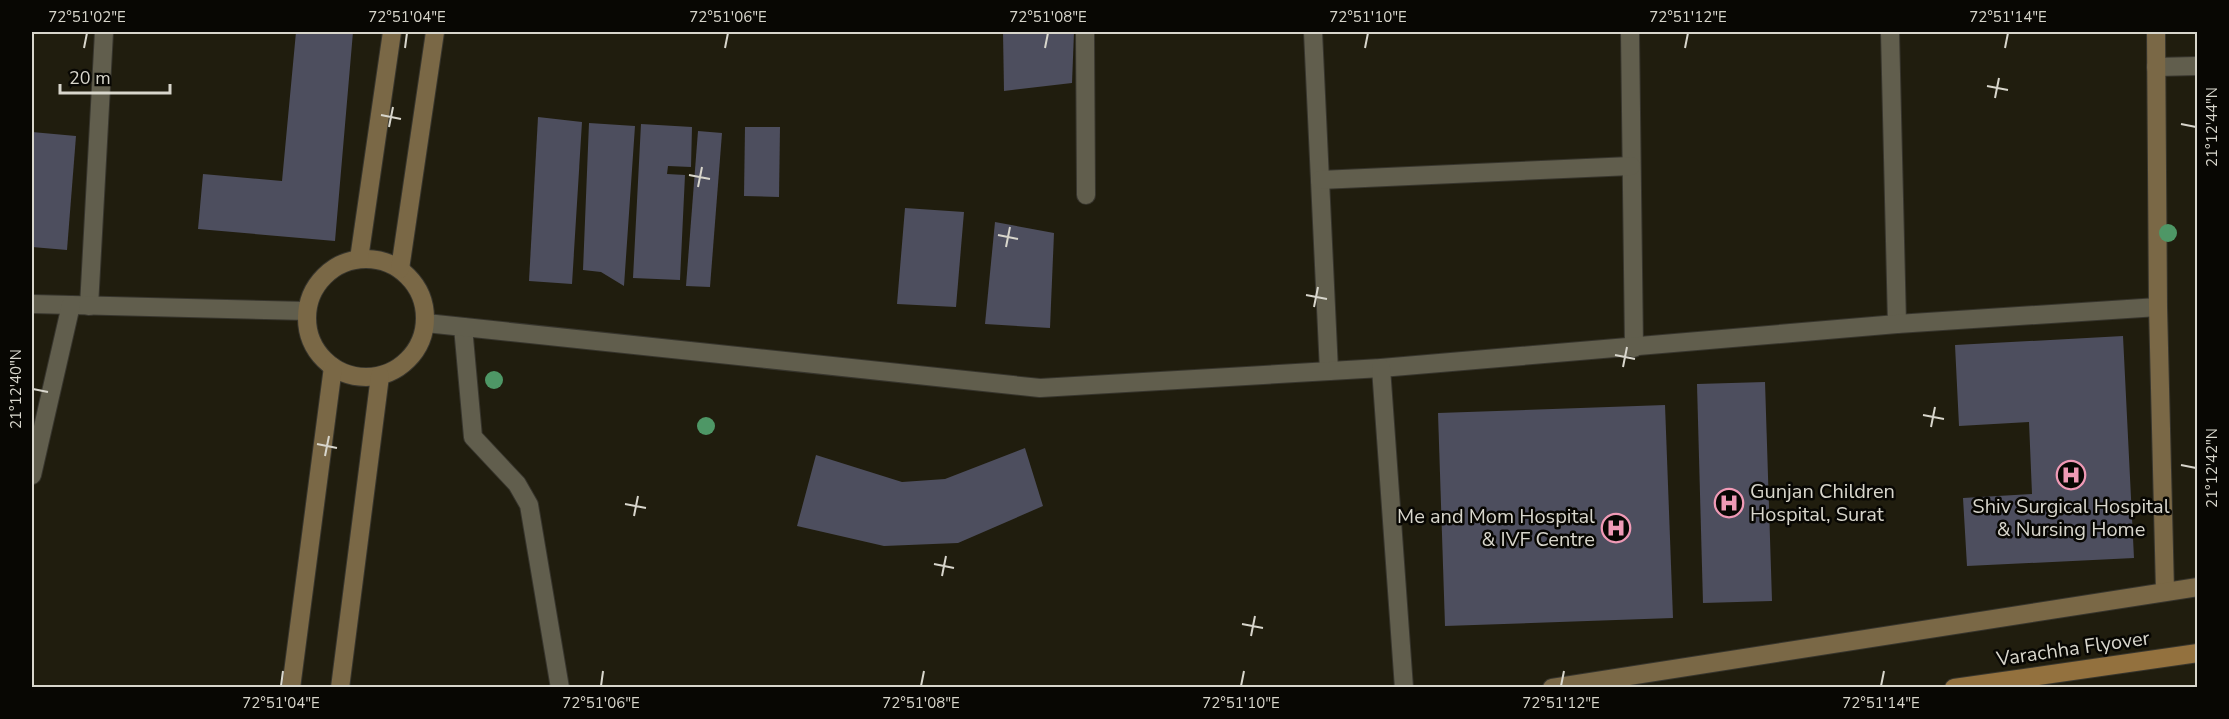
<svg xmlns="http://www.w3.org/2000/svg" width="2229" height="719" viewBox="0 0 2229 719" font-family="'Nunito Sans',sans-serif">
  <rect width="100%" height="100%" fill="#201d0e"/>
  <g fill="#4d4e5e">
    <polygon points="296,32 353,32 335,241 198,229 203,174 282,181"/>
    <polygon points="1003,32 1074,32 1072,83 1004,91"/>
    <polygon points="538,117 582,122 572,284 529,281"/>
    <polygon points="589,123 635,126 624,286 601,272 583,270"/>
    <polygon points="641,124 692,127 691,167 668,166 667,174 685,175 680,280 633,278"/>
    <polygon points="745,127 780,127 779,197 744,196"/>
    <polygon points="698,131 722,133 710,287 686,286"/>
    <polygon points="32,132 76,136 67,250 32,247"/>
    <polygon points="905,208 964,212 956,307 897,304"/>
    <polygon points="995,222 1054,233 1050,328 985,324"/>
    <polygon points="2123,336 2134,558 1967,566 1963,498 2032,494 2029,422 1959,426 1955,345"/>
    <polygon points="1765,382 1772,601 1703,603 1697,384"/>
    <polygon points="1665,405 1673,618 1445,626 1438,413"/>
    <polygon points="1025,448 1043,506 958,543 884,546 797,526 816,455 902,482 945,479"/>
  </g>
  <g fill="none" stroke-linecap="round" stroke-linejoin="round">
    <g stroke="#37352d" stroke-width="20">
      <g id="lane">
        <polyline points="89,306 104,32"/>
        <polyline points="463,327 473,437 517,484 529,505 560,688"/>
      </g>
    </g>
    <g stroke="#37352d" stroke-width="20">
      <g id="street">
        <polyline points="1085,32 1086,195"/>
        <polyline points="1313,32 1329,371"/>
        <polyline points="1630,32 1634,348"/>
        <polyline points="1890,32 1897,324"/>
        <polyline points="2156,67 2198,66"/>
        <polyline points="1320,180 1631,166"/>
        <polyline points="32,304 307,311"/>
        <polyline points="426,323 1040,388 1381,368 1897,324 2158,307"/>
        <polyline points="1381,368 1404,688"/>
        <polyline points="32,475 71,305"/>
      </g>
    </g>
    <g stroke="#37352d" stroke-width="20">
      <g id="secondary">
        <polyline points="2156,32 2158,307 2165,591"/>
        <circle cx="366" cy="318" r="59"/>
        <polyline points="359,259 392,32"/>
        <polyline points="400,269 435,32"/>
        <polyline points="291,688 333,367"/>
        <polyline points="340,688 380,376"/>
        <polyline points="1552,688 2198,587"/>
      </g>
    </g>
    <g stroke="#37352d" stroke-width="20">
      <polyline id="primary" points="1954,688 2198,653"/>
    </g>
    <use href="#lane" stroke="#615e4d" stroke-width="18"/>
    <use href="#street" stroke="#615e4d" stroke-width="18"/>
    <use href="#secondary" stroke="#7a6846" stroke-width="18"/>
    <use href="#primary" stroke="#93713e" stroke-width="18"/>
  </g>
  <g fill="#4e9766">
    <circle cx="2168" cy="233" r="9"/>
    <circle cx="494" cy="380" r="9"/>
    <circle cx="706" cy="426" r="9"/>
  </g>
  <path fill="none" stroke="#d8d6cc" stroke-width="2" d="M84,48L87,33M405,48L407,33M725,48L728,33M1045,48L1048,33M1365,48L1368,33M1685,48L1688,33M2005,48L2008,33M1987,86L2008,90M1995,98L1999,78M381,115L401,119M2181,124L2196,127M389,127L393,107M689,175L710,179M698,187L702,167M998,235L1018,239M1006,247L1010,227M1306,295L1327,299M1314,307L1318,287M1615,355L1635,359M1623,367L1627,347M33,389L48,392M1923,415L1944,419M1931,427L1935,407M317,444L337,448M325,456L329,436M2181,465L2196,468M625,504L646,508M634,516L638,496M934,564L954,568M942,576L946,556M1242,624L1263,628M1251,636L1255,616M281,686L283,671M601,686L603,671M921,686L924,671M1241,686L1244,671M1561,686L1564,671M1881,686L1884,671"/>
  <defs>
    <g id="hospital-ring" transform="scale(1.5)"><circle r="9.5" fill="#080703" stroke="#f09ab6" stroke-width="1.5"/><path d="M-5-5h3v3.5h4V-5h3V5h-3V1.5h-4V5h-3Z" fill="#f09ab6"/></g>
  </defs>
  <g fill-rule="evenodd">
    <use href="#hospital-ring" x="2071" y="475"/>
    <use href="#hospital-ring" x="1729" y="503"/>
    <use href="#hospital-ring" x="1616" y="528"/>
  </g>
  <g text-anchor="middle" stroke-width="5" stroke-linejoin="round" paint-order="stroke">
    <g font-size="20" fill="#d8d6cc" stroke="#080703" text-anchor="start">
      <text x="1750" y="498">Gunjan Children<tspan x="1750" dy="23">Hospital, Surat</tspan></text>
      <text x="2071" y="513" text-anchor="middle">Shiv Surgical Hospital<tspan x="2071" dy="23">&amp; Nursing Home</tspan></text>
      <text x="1595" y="523" text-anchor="end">Me and Mom Hospital<tspan x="1595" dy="23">&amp; IVF Centre</tspan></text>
    </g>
    <g font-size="20" fill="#d8d6cc" stroke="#080703">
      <text transform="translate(2073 648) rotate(-8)" y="7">Varachha Flyover</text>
    </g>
  </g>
  <rect width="2229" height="719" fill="none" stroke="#080703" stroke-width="66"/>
  <path d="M60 84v9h110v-9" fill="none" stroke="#d8d6cc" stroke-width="3"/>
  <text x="69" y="84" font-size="18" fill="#d8d6cc" stroke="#080703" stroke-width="4.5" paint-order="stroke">20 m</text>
  <rect x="33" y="33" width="2163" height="653" fill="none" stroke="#d8d6cc" stroke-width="2"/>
  <g font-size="15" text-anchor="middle" fill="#d8d6cc">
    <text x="87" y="22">72°51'02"E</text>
    <text x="407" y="22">72°51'04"E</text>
    <text x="728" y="22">72°51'06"E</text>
    <text x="1048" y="22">72°51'08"E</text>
    <text x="1368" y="22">72°51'10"E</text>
    <text x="1688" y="22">72°51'12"E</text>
    <text x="2008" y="22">72°51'14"E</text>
    <text transform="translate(2212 127) rotate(-90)" y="5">21°12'44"N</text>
    <text transform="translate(16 389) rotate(-90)" y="5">21°12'40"N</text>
    <text transform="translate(2212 468) rotate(-90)" y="5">21°12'42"N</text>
    <text x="281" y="708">72°51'04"E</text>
    <text x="601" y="708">72°51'06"E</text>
    <text x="921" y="708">72°51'08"E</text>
    <text x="1241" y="708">72°51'10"E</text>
    <text x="1561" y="708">72°51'12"E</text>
    <text x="1881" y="708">72°51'14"E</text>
  </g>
</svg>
